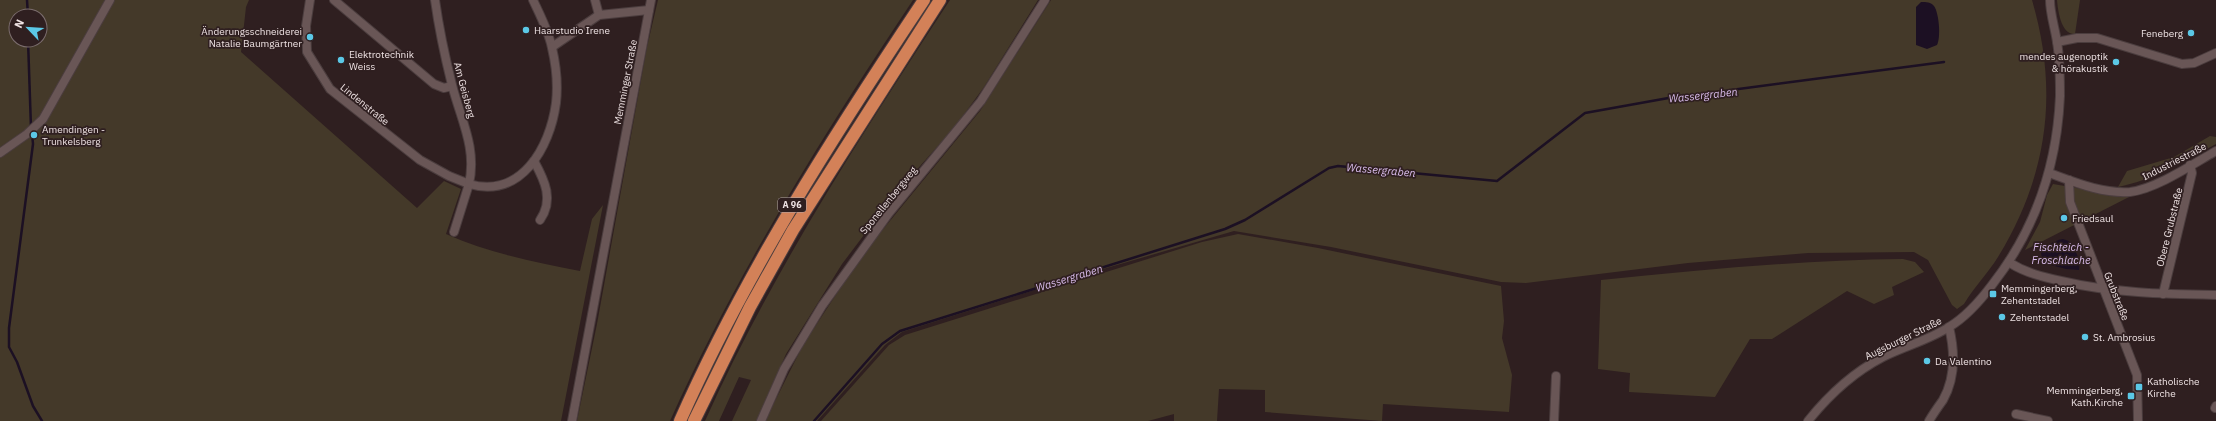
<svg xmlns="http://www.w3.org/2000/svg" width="2216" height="421" viewBox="0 0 2216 421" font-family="'IBM Plex Sans',sans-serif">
  <rect width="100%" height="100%" fill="#2f1f20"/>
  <g fill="#443929" fill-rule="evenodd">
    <path d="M0,0H249L246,7L241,52L417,208L444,181L461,189L446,234C488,253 535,262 580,271L592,219L603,205L561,421H0V156L44,122L96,32L42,114L25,131L0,148ZM16,16H40V40H16Z"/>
    <path d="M658,0H913C823,135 737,272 670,421H577L597,324L647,47Z"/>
    <path d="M950,0H1038L984,87L954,128L895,194L842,264L786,354L757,421H732L751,380L739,377L719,421H705C772,272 861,136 950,0Z"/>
    <path d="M1051,0H2032C2059,92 2048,175 1998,257C1988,273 1974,287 1964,304L1957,309L1952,305L1928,260L1914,252L1808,253L1688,263L1526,283L1501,282L1331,247L1234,231L1079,276L902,332L885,345L817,421H765L803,345L862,255L980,111Z"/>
    <path d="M2057,0H2080L2075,34C2061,35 2058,11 2057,0Z"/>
    <path d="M2210,136L2216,137V144C2184,161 2153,180 2118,187L2127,171L2174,157Z"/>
    <polygon points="2053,184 2129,197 2025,250 2040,222 2047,195"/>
    <polygon points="1238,234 1318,248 1501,286 1504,321 1502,338 1512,375 1509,412 1383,404 1382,421 1265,412 1265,390 1219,389 1217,421 1174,421 1174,414 1148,421 821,421 889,345 905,335 1202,242"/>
    <path d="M1903,259L1915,262L1924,272L1892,287L1894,295L1874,304L1847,291L1772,339H1750L1715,397L1629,392L1630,373L1598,369L1601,280C1702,270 1802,260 1903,259Z"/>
  </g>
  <g fill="#1c1023">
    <path d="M1921,2C1926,2 1931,2 1934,6C1939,13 1941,37 1937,45L1927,49L1916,45V7Z"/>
    <path d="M2063,239L2069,241C2075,250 2081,258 2079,270L2066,269L2043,263L2041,253C2048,245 2052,241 2063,239Z"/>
  </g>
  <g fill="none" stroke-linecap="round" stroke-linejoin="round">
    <g stroke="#1c1023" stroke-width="2.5">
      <polyline points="27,0 28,16"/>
      <polyline points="28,40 31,128"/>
      <polyline points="32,133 33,144 9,328 9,347 17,362 33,406 42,421"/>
      <polyline points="814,421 882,344 900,331 1225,229 1245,220 1329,168 1338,166 1497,181 1585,113 1674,97 1693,97 1731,90 1944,62"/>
    </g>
    <g stroke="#4b3d3e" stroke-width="10">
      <g id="minor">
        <polyline points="310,0 306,26 307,52 330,89 420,160 449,176 469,184 454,232"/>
        <polyline points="334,0 434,84 444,88 452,86"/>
        <path d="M435,0C439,29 445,57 452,85C461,120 477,148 469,184C521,199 550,148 556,103C558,85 556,65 552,48C549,32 540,15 533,0"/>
        <polyline points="595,0 599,15"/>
        <polyline points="2057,42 2077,38 2097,38 2182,64 2194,63 2216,53"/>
        <polyline points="552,47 599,15 649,10"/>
        <polyline points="0,153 27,134 43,119 110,0"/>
        <path d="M534,161C545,181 554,200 540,220"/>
        <path d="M2049,173C2074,182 2102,194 2130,192C2156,189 2193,164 2216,151"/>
        <polyline points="2069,180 2070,202 2137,375 2138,421"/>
        <path d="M2010,263C2026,273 2043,277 2061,281C2112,293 2164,294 2216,295"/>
        <polyline points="2163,294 2192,173 2190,165"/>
        <polyline points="2215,408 2216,406"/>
        <polyline points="2016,414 2048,421"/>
        <polyline points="572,421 651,0"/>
        <polyline points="761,421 784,369 822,306 889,213 981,101 1045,0"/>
        <polyline points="1554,421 1556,376"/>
        <path d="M1808,421C1828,396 1854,372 1883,357C1905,346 1929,340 1949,327C1966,317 1980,301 1992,285C2035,230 2057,166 2060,96C2060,78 2060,59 2057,42C2055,28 2050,14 2050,0"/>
        <path d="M1929,421C1933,414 1938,407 1943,400C1956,377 1955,352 1949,327"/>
      </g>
    </g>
    <g stroke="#4b3d3e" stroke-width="14">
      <g id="highway">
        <path d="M680,421C746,272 834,135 924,0"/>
        <polyline points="694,421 750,307 793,230 940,0"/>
      </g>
    </g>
    <use href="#minor" stroke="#695656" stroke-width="8"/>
    <use href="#highway" stroke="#d38158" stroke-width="12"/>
  </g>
  <g fill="#5bc8e6" stroke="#2f1f20" stroke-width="1.5">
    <circle cx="526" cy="30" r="4"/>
    <circle cx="2191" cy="33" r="4"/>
    <circle cx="310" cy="37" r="4"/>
    <circle cx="341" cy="60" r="4"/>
    <circle cx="2116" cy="62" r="4"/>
    <circle cx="34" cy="135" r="4"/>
    <circle cx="2064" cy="218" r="4"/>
    <rect x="1989" y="290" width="8" height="8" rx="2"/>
    <circle cx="2002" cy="317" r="4"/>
    <circle cx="2085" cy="337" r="4"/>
    <circle cx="1927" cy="361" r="4"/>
    <rect x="2135" y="383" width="8" height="8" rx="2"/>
    <rect x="2127" y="392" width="8" height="8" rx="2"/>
  </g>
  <g text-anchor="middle" stroke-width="3.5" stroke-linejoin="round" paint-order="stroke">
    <rect fill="#2f1f20" stroke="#b5a8a8" stroke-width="1" x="778" y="198" width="28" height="14" rx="3"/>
    <g font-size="9" font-weight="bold" fill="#eee2e3">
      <text x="792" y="208">A 96</text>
    </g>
    <g font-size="10" fill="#eee2e3" stroke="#2f1f20" text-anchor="start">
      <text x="534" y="34">Haarstudio Irene</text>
      <text x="302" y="35" text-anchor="end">Änderungsschneiderei<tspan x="302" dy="12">Natalie Baumgärtner</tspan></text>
      <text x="2183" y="37" text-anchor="end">Feneberg</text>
      <text x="349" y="58">Elektrotechnik<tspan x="349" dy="12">Weiss</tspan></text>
      <text x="2108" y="60" text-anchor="end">mendes augenoptik<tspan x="2108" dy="12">&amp; hörakustik</tspan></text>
      <text x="42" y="133">Amendingen -<tspan x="42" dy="12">Trunkelsberg</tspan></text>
      <text x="2072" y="222">Friedsaul</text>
      <text x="2001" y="292">Memmingerberg,<tspan x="2001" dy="12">Zehentstadel</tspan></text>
      <text x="2010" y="321">Zehentstadel</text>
      <text x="2093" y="341">St. Ambrosius</text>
      <text x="1935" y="365">Da Valentino</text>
      <text x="2147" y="385">Katholische<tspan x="2147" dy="12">Kirche</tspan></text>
      <text x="2123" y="394" text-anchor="end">Memmingerberg,<tspan x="2123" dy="12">Kath.Kirche</tspan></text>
    </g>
    <g font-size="10" fill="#eee2e3" stroke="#2f1f20">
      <text transform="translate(625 82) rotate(-79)" y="4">Memminger Straße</text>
      <text transform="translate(465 90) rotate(75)" y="4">Am Geisberg</text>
      <text transform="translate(365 104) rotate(39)" y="4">Lindenstraße</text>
      <text transform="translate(2174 161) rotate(-27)" y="4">Industriestraße</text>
      <text transform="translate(888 200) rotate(-51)" y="4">Sponellenbergweg</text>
      <text transform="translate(2169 227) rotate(-76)" y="4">Obere Grubstraße</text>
      <text transform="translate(2117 296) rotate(68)" y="4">Grubstraße</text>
      <text transform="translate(1903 338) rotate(-26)" y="4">Augsburger Straße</text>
    </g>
    <g font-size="11" font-style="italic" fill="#d9bceb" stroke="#2f1f20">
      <text transform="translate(1703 95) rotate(-6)" y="4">Wassergraben</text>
      <text transform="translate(1381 170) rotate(5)" y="4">Wassergraben</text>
      <text x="2061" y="251">Fischteich -<tspan x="2061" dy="13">Froschlache</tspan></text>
      <text transform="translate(1069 278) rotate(-17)" y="4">Wassergraben</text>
    </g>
  </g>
  <g transform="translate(28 28) rotate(295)"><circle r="19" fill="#2f1f20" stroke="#7b6d6e"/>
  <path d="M0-3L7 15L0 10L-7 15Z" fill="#5bc8e6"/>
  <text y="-6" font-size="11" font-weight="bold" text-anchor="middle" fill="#eee2e3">N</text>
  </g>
</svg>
